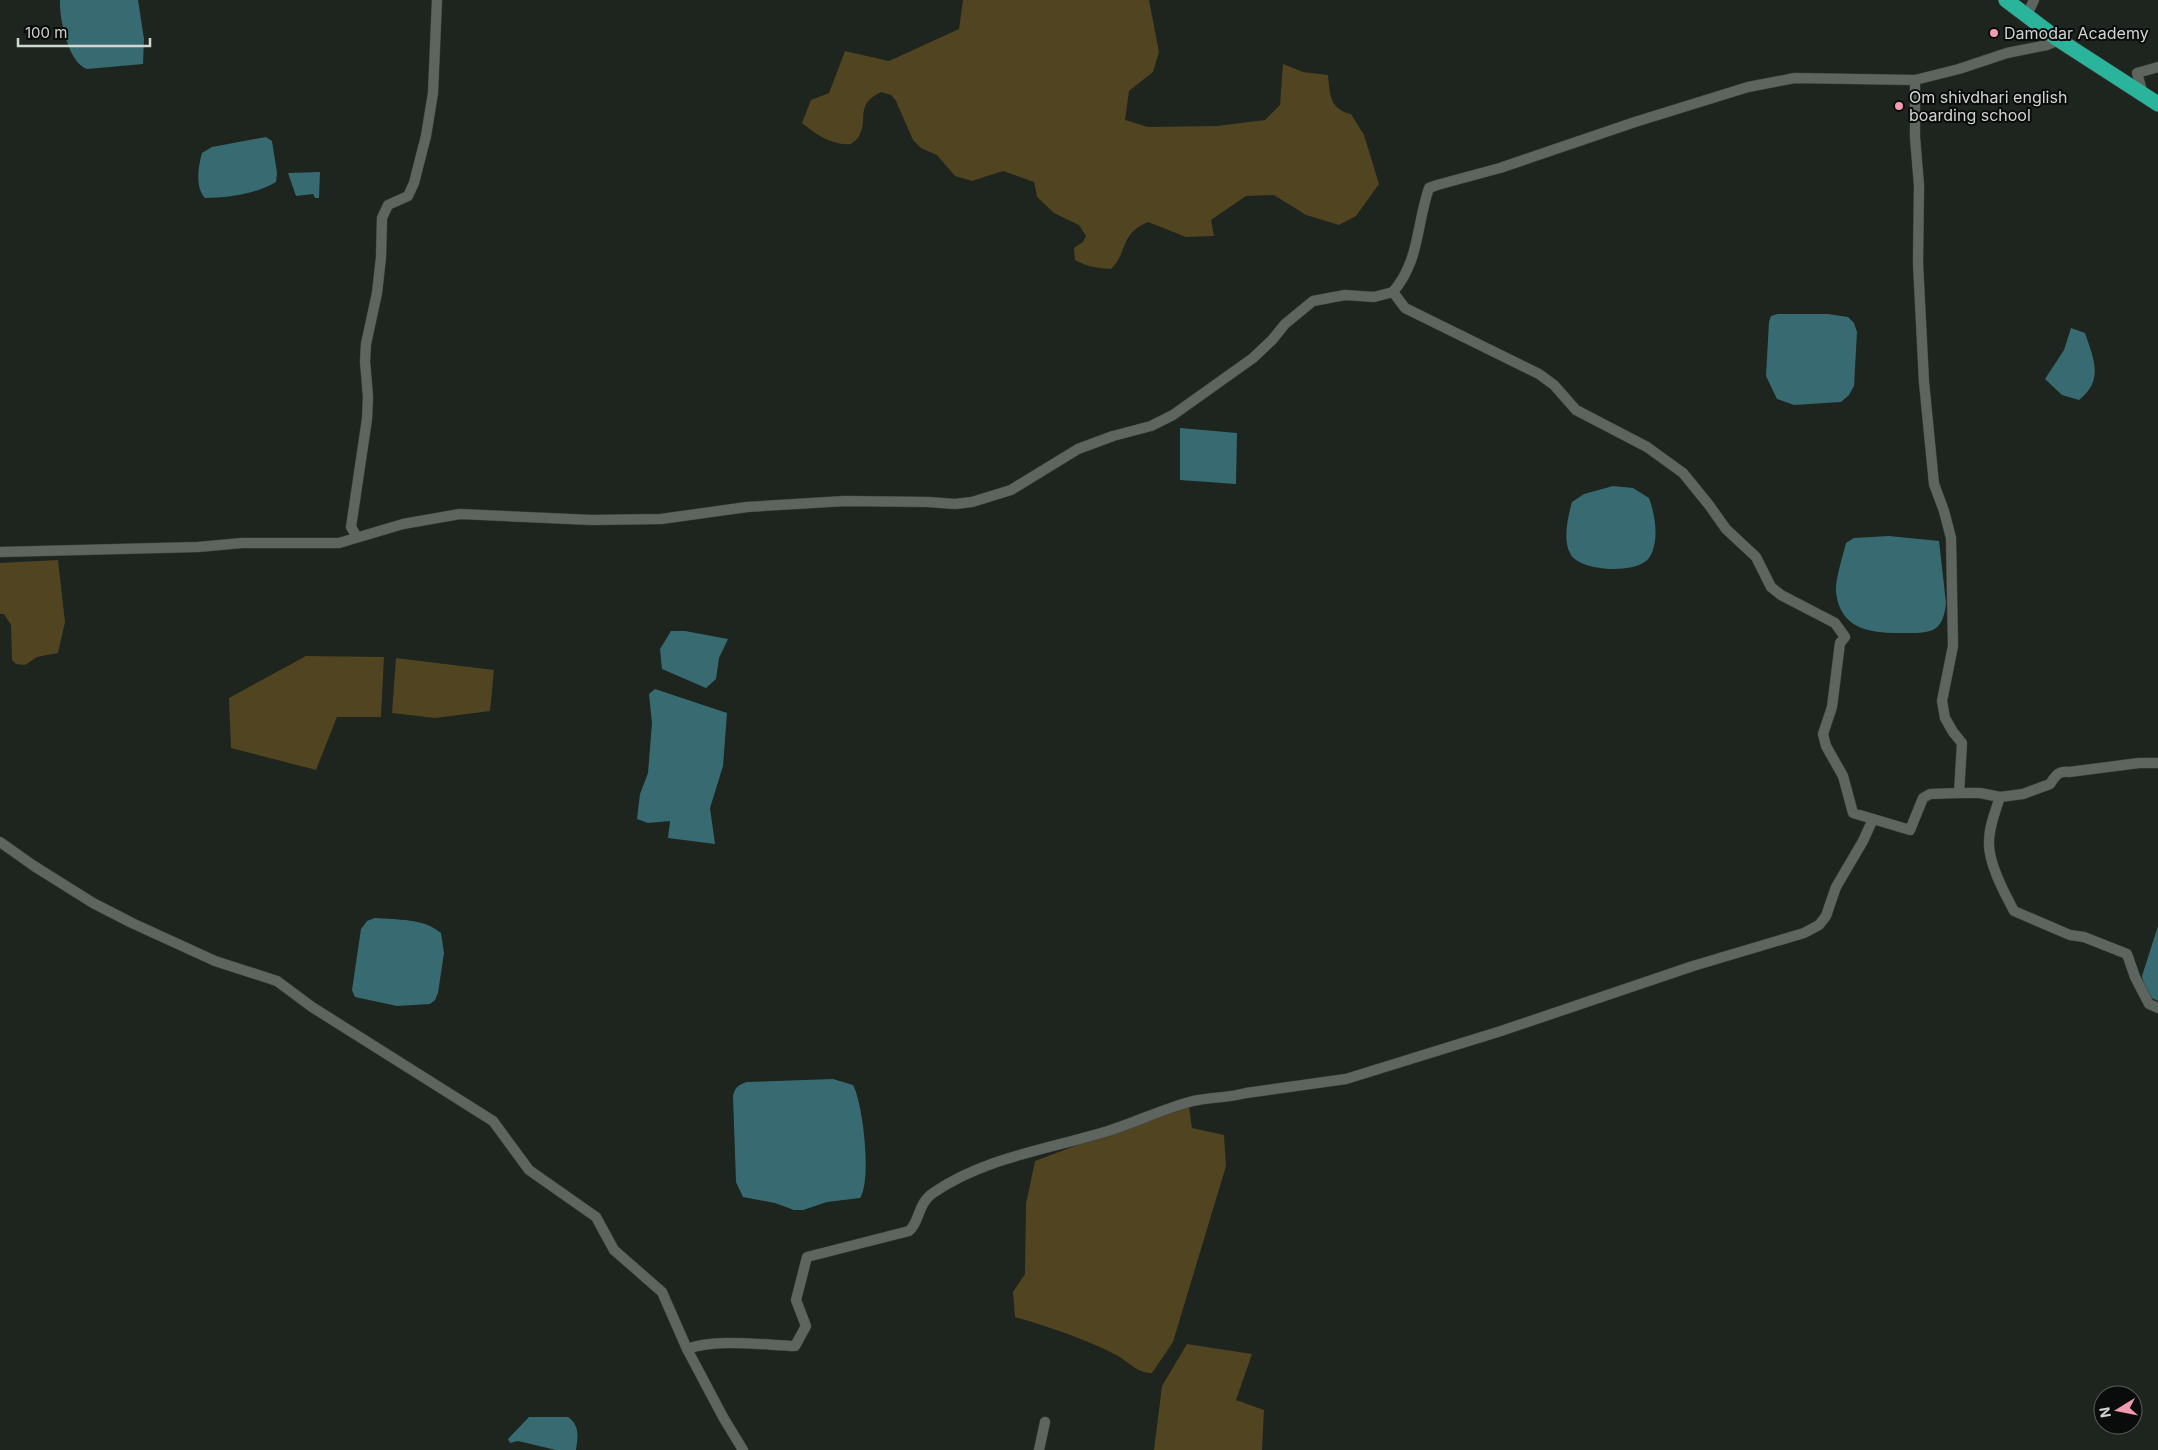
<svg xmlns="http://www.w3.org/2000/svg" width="2158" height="1450" viewBox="0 0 2158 1450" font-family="Inter,sans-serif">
  <rect width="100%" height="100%" fill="#1e241e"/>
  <g fill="#514420">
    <path d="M963,0H1149L1159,52L1153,72L1129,91L1125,120L1148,127L1217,126L1265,120L1280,105L1283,64L1303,72L1328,75C1330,94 1329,109 1351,114L1364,135L1379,184L1356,216L1339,225L1306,215L1274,195L1246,196L1211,220L1214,236L1186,237L1148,222C1119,234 1128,253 1111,269C1098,268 1087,267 1075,260L1074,248L1083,242L1086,236L1079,225L1054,213L1037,197L1034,182L1003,171L972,181L955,176L937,155L921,148L913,140L896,101L891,95L881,92C854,105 869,119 859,136C858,139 853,142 851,144C833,146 815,134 802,123L811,100L829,93L845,51L889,61L959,29Z"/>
    <polygon points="58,560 65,622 58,653 37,657 25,665 16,664 12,660 11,625 4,614 0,614 0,563"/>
    <polygon points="306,656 384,657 381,717 337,717 316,770 231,748 229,698"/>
    <polygon points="396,658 494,670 490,711 435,718 392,713"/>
    <path d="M1189,1107L1192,1128L1224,1135L1226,1166L1173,1342L1152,1373C1137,1373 1130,1363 1118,1356C1086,1339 1049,1327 1015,1317L1013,1292L1025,1274L1026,1204L1035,1161L1149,1118Z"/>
    <polygon points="1187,1344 1252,1354 1236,1400 1264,1410 1262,1450 1154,1450 1162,1386"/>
  </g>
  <g fill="#386b71">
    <path d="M60,0H138L144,39L143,64L87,69C68,63 59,18 60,0Z"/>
    <path d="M266,137L272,141L277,173L276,182C256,194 228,198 205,198C195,187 198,167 202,153L212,147Z"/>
    <polygon points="320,172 319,198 315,198 313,194 296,196 288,173"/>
    <polygon points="1778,314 1828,314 1848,317 1854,323 1857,332 1854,386 1849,395 1841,402 1794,405 1777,399 1766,376 1769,322 1771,316"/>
    <path d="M2071,328L2085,333C2094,360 2104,380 2079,400L2062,395L2045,379L2064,350Z"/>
    <polygon points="1180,428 1237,433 1236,484 1180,480"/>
    <path d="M1613,486L1633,488L1649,498C1655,514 1660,542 1649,558C1638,574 1582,572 1571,555C1562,541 1568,517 1572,502L1584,494Z"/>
    <path d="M1889,536L1939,541L1946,603C1945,612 1943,625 1933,630C1923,634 1910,633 1899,633C1868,633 1840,628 1836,592C1835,579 1843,556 1846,543L1854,538Z"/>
    <polygon points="671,631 685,631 728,639 719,658 716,679 706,688 662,669 660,649"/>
    <polygon points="655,689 727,713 723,766 710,808 715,844 668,838 670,821 648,823 637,819 640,794 648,773 652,723 649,694"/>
    <path d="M375,918C397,920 424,918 441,933L444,953L438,993L435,1000L430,1004L397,1006L355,997L352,990L361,929L367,921Z"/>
    <polygon points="2158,926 2158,1001 2146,995 2142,976"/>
    <path d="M833,1079L853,1085C863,1103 872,1181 860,1198L827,1202L803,1210H794L775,1203L743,1197L736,1182L733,1096C735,1087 738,1085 747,1082Z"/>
    <path d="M529,1417H568C580,1425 578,1438 576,1450H556L518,1441L510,1443L508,1439Z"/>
  </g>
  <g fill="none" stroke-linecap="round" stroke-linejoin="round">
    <g stroke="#3d413d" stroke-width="11">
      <g id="street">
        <polyline points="2027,15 2034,0"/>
        <polyline points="2143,94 2137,73 2158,67"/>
        <polyline points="1393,292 1405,308 1539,374 1554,385 1576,410 1647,447 1683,473 1709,505 1726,529 1756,557 1771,587 1781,595 1835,623 1845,637 1840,643 1832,707 1823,734 1826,746 1843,776 1853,813 1910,830 1923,798 1930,794 1959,793 1962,743 1953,732 1945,718 1942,701 1953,646 1951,538 1944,511 1934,484 1924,382 1918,263 1919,186 1915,137 1915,80"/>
        <polyline points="357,537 351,527 367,419 368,397 365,361 366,344 377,293 381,257 382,218 388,205 408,196 414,183 426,136 433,93 437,0"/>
        <path d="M0,552L198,547L242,543H339L403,524L460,514L592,520L661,519L747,507L845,501L928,502L955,504L972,502L1011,490L1078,449L1113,436L1151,426L1173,415L1253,358L1272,340L1285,324L1313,301L1345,295L1374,297L1393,292C1420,260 1416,226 1429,188L1437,185L1500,168L1635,122L1748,87L1795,78L1915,80L1959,69L2007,53L2047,45L2059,40"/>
        <path d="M1959,793H1980L2000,797L2023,794L2050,784C2056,775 2058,771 2069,772L2139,763H2158"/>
        <path d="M2000,797C1995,812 1989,827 1989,842C1988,863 2005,894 2014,911L2070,935L2084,937L2127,954L2135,977L2149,1004L2158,1008"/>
        <path d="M0,842L34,866L93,903L132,923L215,961L277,981L312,1007L493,1121L529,1170L596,1217L614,1250L662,1292L687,1349C715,1338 764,1345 795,1346L806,1326L796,1300L807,1257L909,1231C920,1222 917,1204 933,1193C985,1157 1051,1149 1111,1130C1139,1121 1165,1108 1193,1101C1211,1097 1228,1098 1246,1093L1346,1079L1501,1031L1693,966L1804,933L1819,925L1826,916L1836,887L1863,841L1873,819"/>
        <polyline points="687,1349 723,1417 743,1450"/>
        <polyline points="1039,1450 1045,1422"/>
      </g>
    </g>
    <g stroke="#3d413d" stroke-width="16">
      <polyline id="highway" points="2006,0 2059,40 2158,104"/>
    </g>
    <use href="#street" stroke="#5d655e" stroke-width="10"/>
    <use href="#highway" stroke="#2ab49b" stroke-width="15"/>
  </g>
  <g fill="#f29ab0" stroke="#090c0a" stroke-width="2">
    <circle cx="1994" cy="33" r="5"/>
    <circle cx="1899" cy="106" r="5"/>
  </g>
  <g text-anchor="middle" stroke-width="4" stroke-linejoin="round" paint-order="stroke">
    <g font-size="16" fill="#d2d6d3" stroke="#090c0a" text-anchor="start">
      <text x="2004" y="39">Damodar Academy</text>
      <text x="1909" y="103">Om shivdhari english<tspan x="1909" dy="18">boarding school</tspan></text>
    </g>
  </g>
  <g transform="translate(2118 1410) rotate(260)"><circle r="24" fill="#090c0a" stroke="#595d5a"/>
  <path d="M0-4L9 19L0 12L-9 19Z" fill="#f29ab0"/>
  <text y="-8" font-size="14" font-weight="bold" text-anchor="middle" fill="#d2d6d3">N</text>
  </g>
  <path d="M18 38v8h132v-8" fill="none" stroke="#d2d6d3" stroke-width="2.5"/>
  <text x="25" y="38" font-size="15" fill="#d2d6d3" stroke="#090c0a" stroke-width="4" paint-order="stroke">100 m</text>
</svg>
